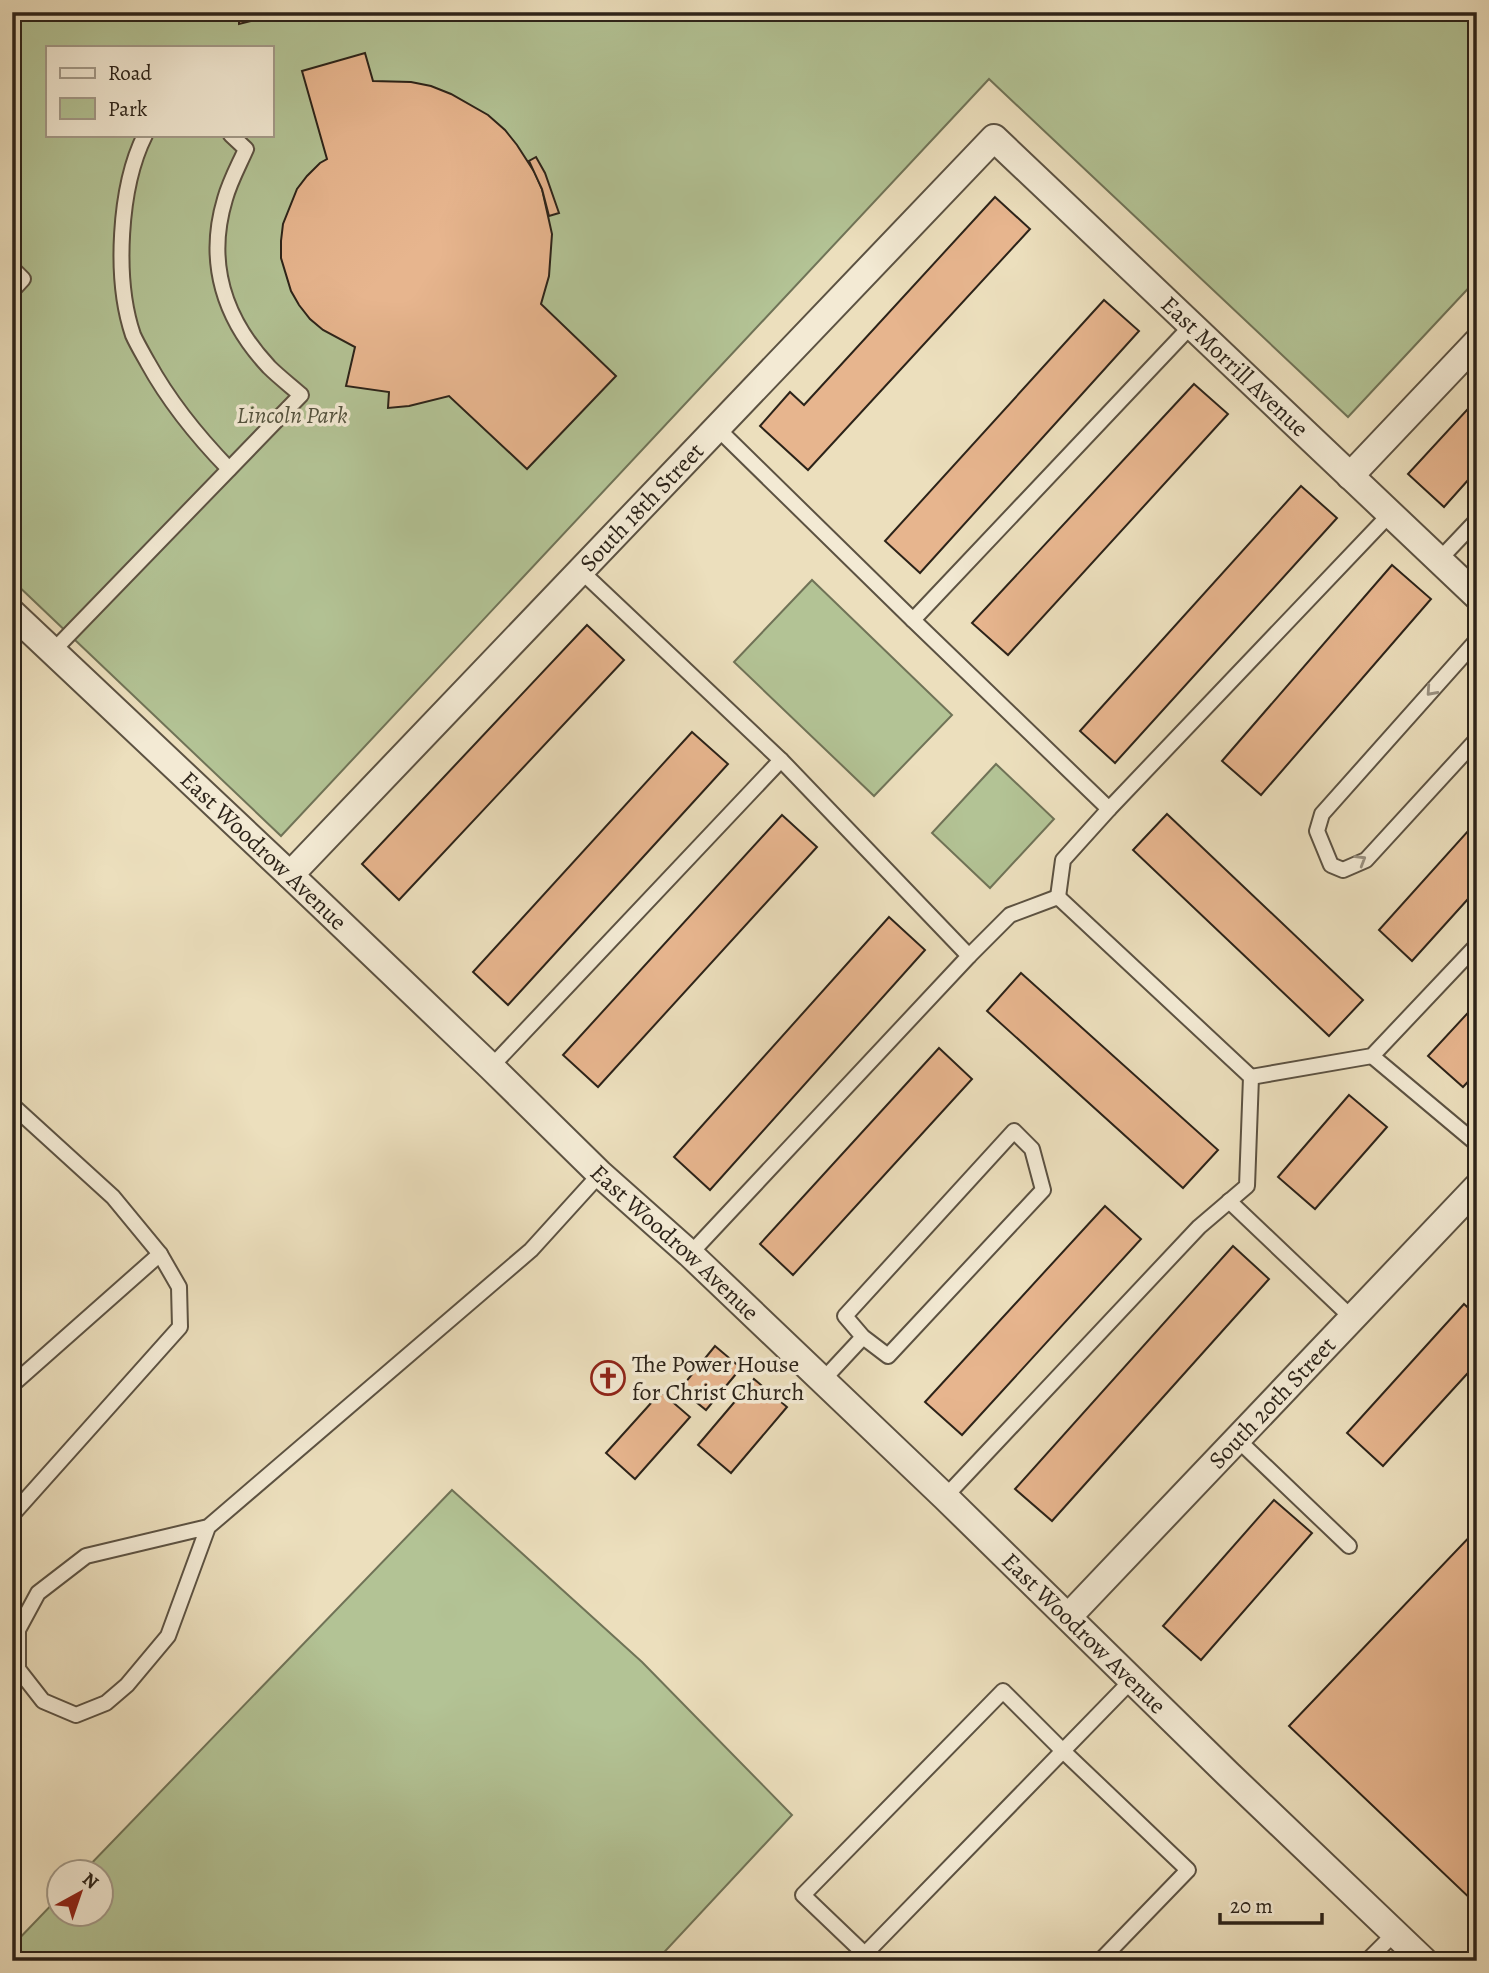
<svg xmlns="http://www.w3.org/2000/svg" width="1489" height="1973" viewBox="0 0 1489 1973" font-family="Alegreya,serif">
  <rect width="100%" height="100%" fill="#ecdfbd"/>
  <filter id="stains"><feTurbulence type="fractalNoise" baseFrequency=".00286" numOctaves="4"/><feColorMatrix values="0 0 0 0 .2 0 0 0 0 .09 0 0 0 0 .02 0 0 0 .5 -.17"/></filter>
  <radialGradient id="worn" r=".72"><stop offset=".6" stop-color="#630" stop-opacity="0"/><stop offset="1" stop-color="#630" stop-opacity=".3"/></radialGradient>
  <g fill="#b3c395" stroke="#707357" stroke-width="2" fill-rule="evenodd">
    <path d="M12,12H1477V279L1348,417L989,79L281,836L12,580ZM47,47H271V135H47Z"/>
    <polygon points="812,580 952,715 874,796 734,662"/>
    <polygon points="996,764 1054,819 990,888 932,833"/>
    <polygon points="452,1490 642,1662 792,1815 656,1961 12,1961 12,1946 59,1897 60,1913 102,1913 102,1871 84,1871"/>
  </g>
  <g fill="#e7b58e" stroke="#2c2319" stroke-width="2">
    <polygon points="210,12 286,12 239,24 239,21"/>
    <polygon points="365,53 373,81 411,82 431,86 451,94 488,115 505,130 517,145 535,173 542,189 552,234 549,276 541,304 616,376 527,469 449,396 409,406 388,408 389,392 346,386 355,347 323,330 310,319 299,305 291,291 281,258 281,241 283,224 297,189 307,176 320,163 327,159 302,71"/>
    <polygon points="536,157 545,173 559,213 549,216 542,189 529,161"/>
    <polygon points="995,197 1030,229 808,470 760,426 790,392 804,405"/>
    <polygon points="1104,300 1139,331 920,573 885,541"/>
    <polygon points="1194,384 1228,414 1008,655 972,623"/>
    <polygon points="1477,399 1477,470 1444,507 1408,474"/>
    <polygon points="1301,486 1337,518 1115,763 1080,731"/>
    <polygon points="1392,565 1431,599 1261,795 1222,761"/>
    <polygon points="587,625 624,660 399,900 362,864"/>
    <polygon points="692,732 728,764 508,1005 473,972"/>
    <polygon points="1167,814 1363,1000 1329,1036 1133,850"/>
    <polygon points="782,815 817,847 598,1087 563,1055"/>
    <polygon points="1477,821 1477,889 1412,961 1379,930"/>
    <polygon points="889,917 925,950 710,1190 674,1157"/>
    <polygon points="1021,973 1218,1150 1183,1188 987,1011"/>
    <polygon points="1477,1003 1477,1072 1463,1087 1428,1056"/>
    <polygon points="939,1048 972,1079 793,1275 760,1244"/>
    <polygon points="1349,1095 1387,1127 1315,1209 1278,1177"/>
    <polygon points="1105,1206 1141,1239 962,1435 925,1402"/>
    <polygon points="1233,1246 1269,1279 1052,1521 1015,1489"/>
    <polygon points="1464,1304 1477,1316 1477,1363 1383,1466 1347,1433"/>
    <polygon points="715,1346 741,1368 706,1410 680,1389"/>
    <polygon points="754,1379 787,1407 731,1473 698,1445"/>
    <polygon points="661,1392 690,1417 635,1479 606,1453"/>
    <polygon points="1274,1500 1312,1533 1201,1660 1163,1626"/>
    <polygon points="1477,1529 1477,1905 1289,1726"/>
  </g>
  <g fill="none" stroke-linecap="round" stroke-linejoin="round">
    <g stroke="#5c5242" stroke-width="18">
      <g id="lane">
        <path d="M145,135C119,187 114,279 133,335C137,344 143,354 148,363C170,403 198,437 229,469"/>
        <polyline points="12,268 23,279 12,291"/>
        <polyline points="717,428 913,620 1191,326"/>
        <polyline points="1439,560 1477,520"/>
        <polyline points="581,571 781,760"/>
        <polyline points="913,620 1109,809 1390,514"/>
        <polyline points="1477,640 1322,814 1317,831 1331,865 1343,870 1366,860 1477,739"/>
        <path d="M53,651L301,395C291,386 279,377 269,367C224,319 206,262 225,199C230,181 239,165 246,149L231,135"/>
        <polyline points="1058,897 1063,860 1109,809"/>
        <polyline points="1372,1056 1477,1144"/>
        <polyline points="491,1067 781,760 969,956 690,1254"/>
        <polyline points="1251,1077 1372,1056 1477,945"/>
        <polyline points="12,1105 113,1197 160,1254 179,1287 180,1327 12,1515"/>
        <polyline points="1229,1201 1352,1318"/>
        <polyline points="822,1381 863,1337 888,1356 1043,1190 1032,1149 1014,1131 845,1316 863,1337"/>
        <polyline points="12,1385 160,1254"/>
        <polyline points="1237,1439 1349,1546"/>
        <polyline points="945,1497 1199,1227 1247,1186 1251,1077 1058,897 1010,915 969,956"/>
        <polyline points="208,1527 86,1556 38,1593 18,1630 18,1669 43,1701 76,1715 106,1703 127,1685 168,1636 208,1527 531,1250 600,1174"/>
        <polyline points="865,1954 1132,1680"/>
        <polyline points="872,1961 803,1895 1003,1691 1063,1751 1188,1870 1100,1961"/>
        <polyline points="1367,1961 1395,1933"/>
      </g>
    </g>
    <g stroke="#5c5242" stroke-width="30">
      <g id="street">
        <polyline points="1350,476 1477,342"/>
        <path id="s1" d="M12,613L290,875L491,1067L600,1174L690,1254L945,1497L1228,1774L1424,1961"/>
        <path id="s2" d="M290,875L994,138L1477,596"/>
        <path id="s3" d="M1068,1617L1477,1187"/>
      </g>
    </g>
    <use href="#lane" stroke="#f3ead4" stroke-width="14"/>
    <use href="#street" stroke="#f3ead4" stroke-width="26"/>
  </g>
  <defs><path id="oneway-chevron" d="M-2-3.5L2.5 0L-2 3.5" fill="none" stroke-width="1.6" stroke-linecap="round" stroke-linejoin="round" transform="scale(1.75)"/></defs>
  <g stroke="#999080">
    <use href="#oneway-chevron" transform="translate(1431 691) rotate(132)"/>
    <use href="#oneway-chevron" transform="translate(1361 860) rotate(-31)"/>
  </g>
  <defs>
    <g id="church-ring" transform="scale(1.75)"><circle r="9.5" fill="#f3ead4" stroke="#8f2418" stroke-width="1.5"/><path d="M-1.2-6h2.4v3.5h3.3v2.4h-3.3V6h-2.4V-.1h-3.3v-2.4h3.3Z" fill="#8f2418"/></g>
  </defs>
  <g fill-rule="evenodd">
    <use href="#church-ring" x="608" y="1378"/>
  </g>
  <g text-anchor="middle" stroke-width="7" stroke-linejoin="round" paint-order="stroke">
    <g font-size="24" fill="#2c2319" stroke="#f3ead4">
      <text dy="8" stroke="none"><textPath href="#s2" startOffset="1351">East Morrill Avenue</textPath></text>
      <text dy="8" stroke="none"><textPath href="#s2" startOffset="509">South 18th Street</textPath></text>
      <text dy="8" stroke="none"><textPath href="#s1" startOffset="346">East Woodrow Avenue</textPath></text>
      <text dy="8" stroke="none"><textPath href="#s1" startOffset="914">East Woodrow Avenue</textPath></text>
      <text dy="8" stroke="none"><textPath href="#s3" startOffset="296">South 20th Street</textPath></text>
      <text dy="8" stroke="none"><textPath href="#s1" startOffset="1480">East Woodrow Avenue</textPath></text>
    </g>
    <g font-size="24" font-style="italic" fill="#54533e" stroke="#f3ead4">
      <text x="292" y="423">Lincoln Park</text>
    </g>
    <g font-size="24" fill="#2c2319" stroke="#f3ead4" text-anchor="start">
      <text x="632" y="1372">The Power House<tspan x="632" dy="28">for Christ Church</tspan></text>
    </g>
  </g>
  <rect width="1489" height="1973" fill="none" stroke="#ecdfbd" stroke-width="42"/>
  <rect x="14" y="14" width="1461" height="1945" fill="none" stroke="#2c2319" stroke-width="3.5"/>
  <rect x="21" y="21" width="1447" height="1931" fill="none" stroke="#2c2319" stroke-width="2"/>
  <rect x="46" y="46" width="228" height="91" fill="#f3ead4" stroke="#a39a89" stroke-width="2"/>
  <rect x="60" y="68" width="35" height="10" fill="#f3ead4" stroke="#a39a89" stroke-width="2"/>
  <text x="108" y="80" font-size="21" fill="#2c2319">Road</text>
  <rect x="60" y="98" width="35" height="21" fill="#b3c395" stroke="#a39a89" stroke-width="2"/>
  <text x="108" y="116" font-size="21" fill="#2c2319">Park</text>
  <g transform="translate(80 1893) rotate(40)"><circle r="33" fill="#f3ead4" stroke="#a39a89" stroke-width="2"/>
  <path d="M0-5L12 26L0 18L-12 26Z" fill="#8f2418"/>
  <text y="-10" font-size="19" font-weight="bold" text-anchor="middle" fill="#2c2319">N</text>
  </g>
  <path d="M1220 1913v10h102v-10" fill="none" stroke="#2c2319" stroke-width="3.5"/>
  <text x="1230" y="1913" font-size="21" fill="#2c2319" stroke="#f3ead4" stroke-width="5" paint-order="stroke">20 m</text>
  <rect width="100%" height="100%" filter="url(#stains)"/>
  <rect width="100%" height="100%" fill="url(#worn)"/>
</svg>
